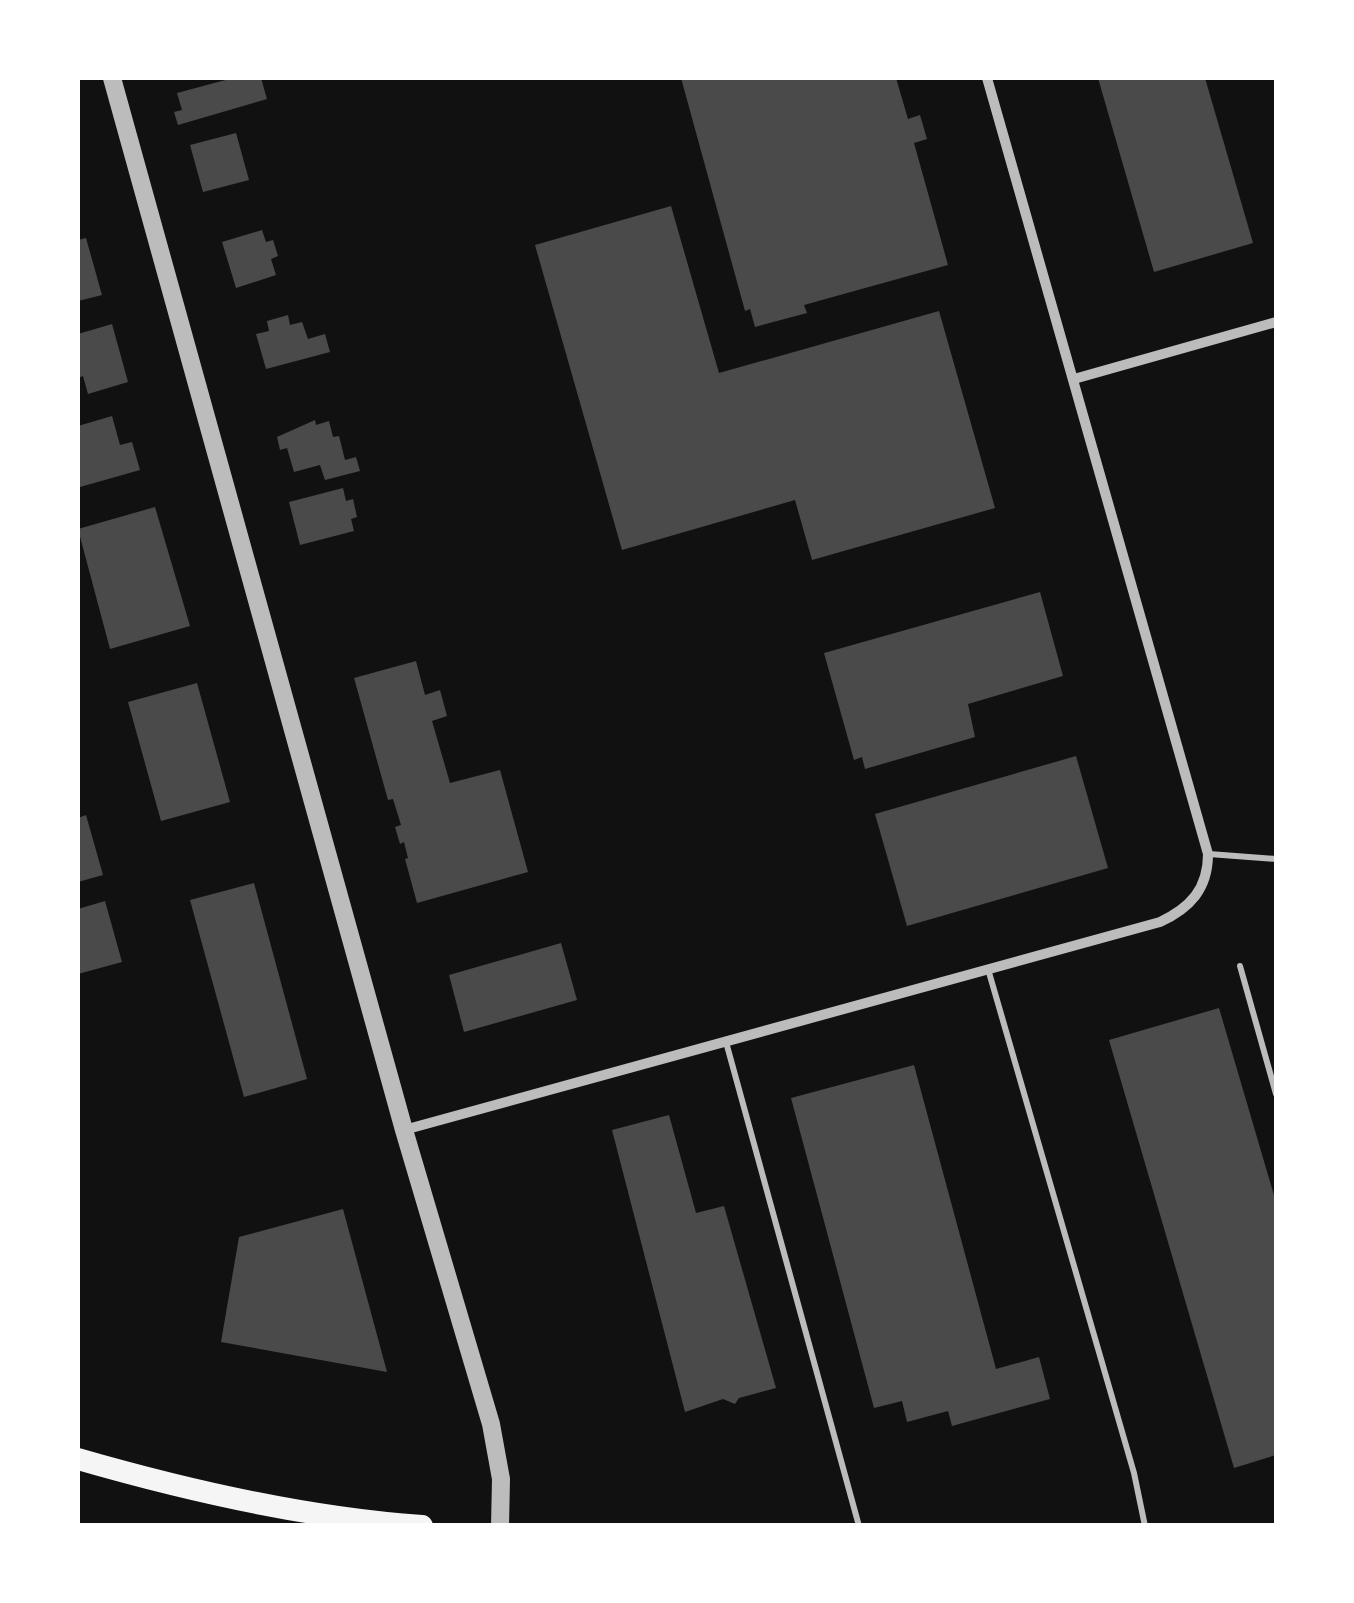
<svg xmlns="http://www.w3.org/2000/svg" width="1354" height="1603" viewBox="0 0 1354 1603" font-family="Cabin,sans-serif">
  <rect width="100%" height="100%" fill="#111"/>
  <g fill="#4a4a4a">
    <polygon points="233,78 261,78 267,99 178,125 174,112 182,110 177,93"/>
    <polygon points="681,78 896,78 908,119 920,115 927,139 914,143 948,265 804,305 807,313 755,327 750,309 745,311"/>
    <polygon points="1098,78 1205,78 1253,243 1154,272"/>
    <polygon points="236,133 249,180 203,192 190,145"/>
    <polygon points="671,206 719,373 939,311 995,508 812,560 795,500 622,550 535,245"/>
    <polygon points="262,230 266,242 273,240 278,256 271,259 276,275 236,288 222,242"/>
    <polygon points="86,238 102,295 78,301 78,240"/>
    <polygon points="288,315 290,325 302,322 308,339 325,334 330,352 266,369 256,334 269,331 267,321"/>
    <polygon points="112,324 128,382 88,394 83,376 78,378 78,334"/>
    <polygon points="112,416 120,445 132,442 140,470 80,487 78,426"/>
    <polygon points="315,420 316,425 329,421 333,437 339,436 345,460 356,457 360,471 325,480 320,465 294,472 287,448 280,450 277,437"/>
    <polygon points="343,488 346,501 353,499 357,517 351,519 354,531 300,545 289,502"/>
    <polygon points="155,507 190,626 110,649 78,529"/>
    <polygon points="1040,592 1063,676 968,704 975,737 865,769 862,757 854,760 824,653"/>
    <polygon points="416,661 425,695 440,690 447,716 432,721 450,783 500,770 528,872 417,903 405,859 408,858 404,842 400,844 395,827 401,825 393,799 388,800 354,678"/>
    <polygon points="197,683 230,802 161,821 128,702"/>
    <polygon points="1076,756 1108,868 907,926 875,814"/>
    <polygon points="86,815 103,875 78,882 78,818"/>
    <polygon points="254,883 307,1079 244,1097 190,900"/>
    <polygon points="105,901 122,962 78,974 78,909"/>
    <polygon points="561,943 577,1000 464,1032 449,975"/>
    <polygon points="1219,1008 1276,1202 1276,1455 1234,1468 1109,1040"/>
    <polygon points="914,1065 996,1369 1039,1357 1050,1399 952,1426 948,1411 907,1422 902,1401 874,1408 791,1098"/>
    <polygon points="669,1115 696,1213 724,1206 776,1388 739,1398 735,1404 723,1399 685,1412 612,1130"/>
    <polygon points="343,1209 387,1372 221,1342 239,1237"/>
  </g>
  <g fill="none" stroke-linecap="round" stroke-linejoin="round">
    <g stroke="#bcbcbc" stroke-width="6">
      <polyline points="1209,854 1276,859"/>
      <polyline points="1240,966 1276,1094"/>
      <polyline points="988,969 1134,1473 1145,1526"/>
      <polyline points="726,1042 859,1526"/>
    </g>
    <g stroke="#bcbcbc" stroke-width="10">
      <polyline points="1074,379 1276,322"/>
      <path d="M404,1130L1160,922C1190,908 1208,889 1208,854L987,78"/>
    </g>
    <polyline stroke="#bcbcbc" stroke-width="18" points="112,78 404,1130 491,1424 501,1479 500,1526"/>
    <path stroke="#f5f5f5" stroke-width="22" d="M78,1459C189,1491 306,1518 422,1526"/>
  </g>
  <rect width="1354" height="1603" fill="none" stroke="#ffffff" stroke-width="160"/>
</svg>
